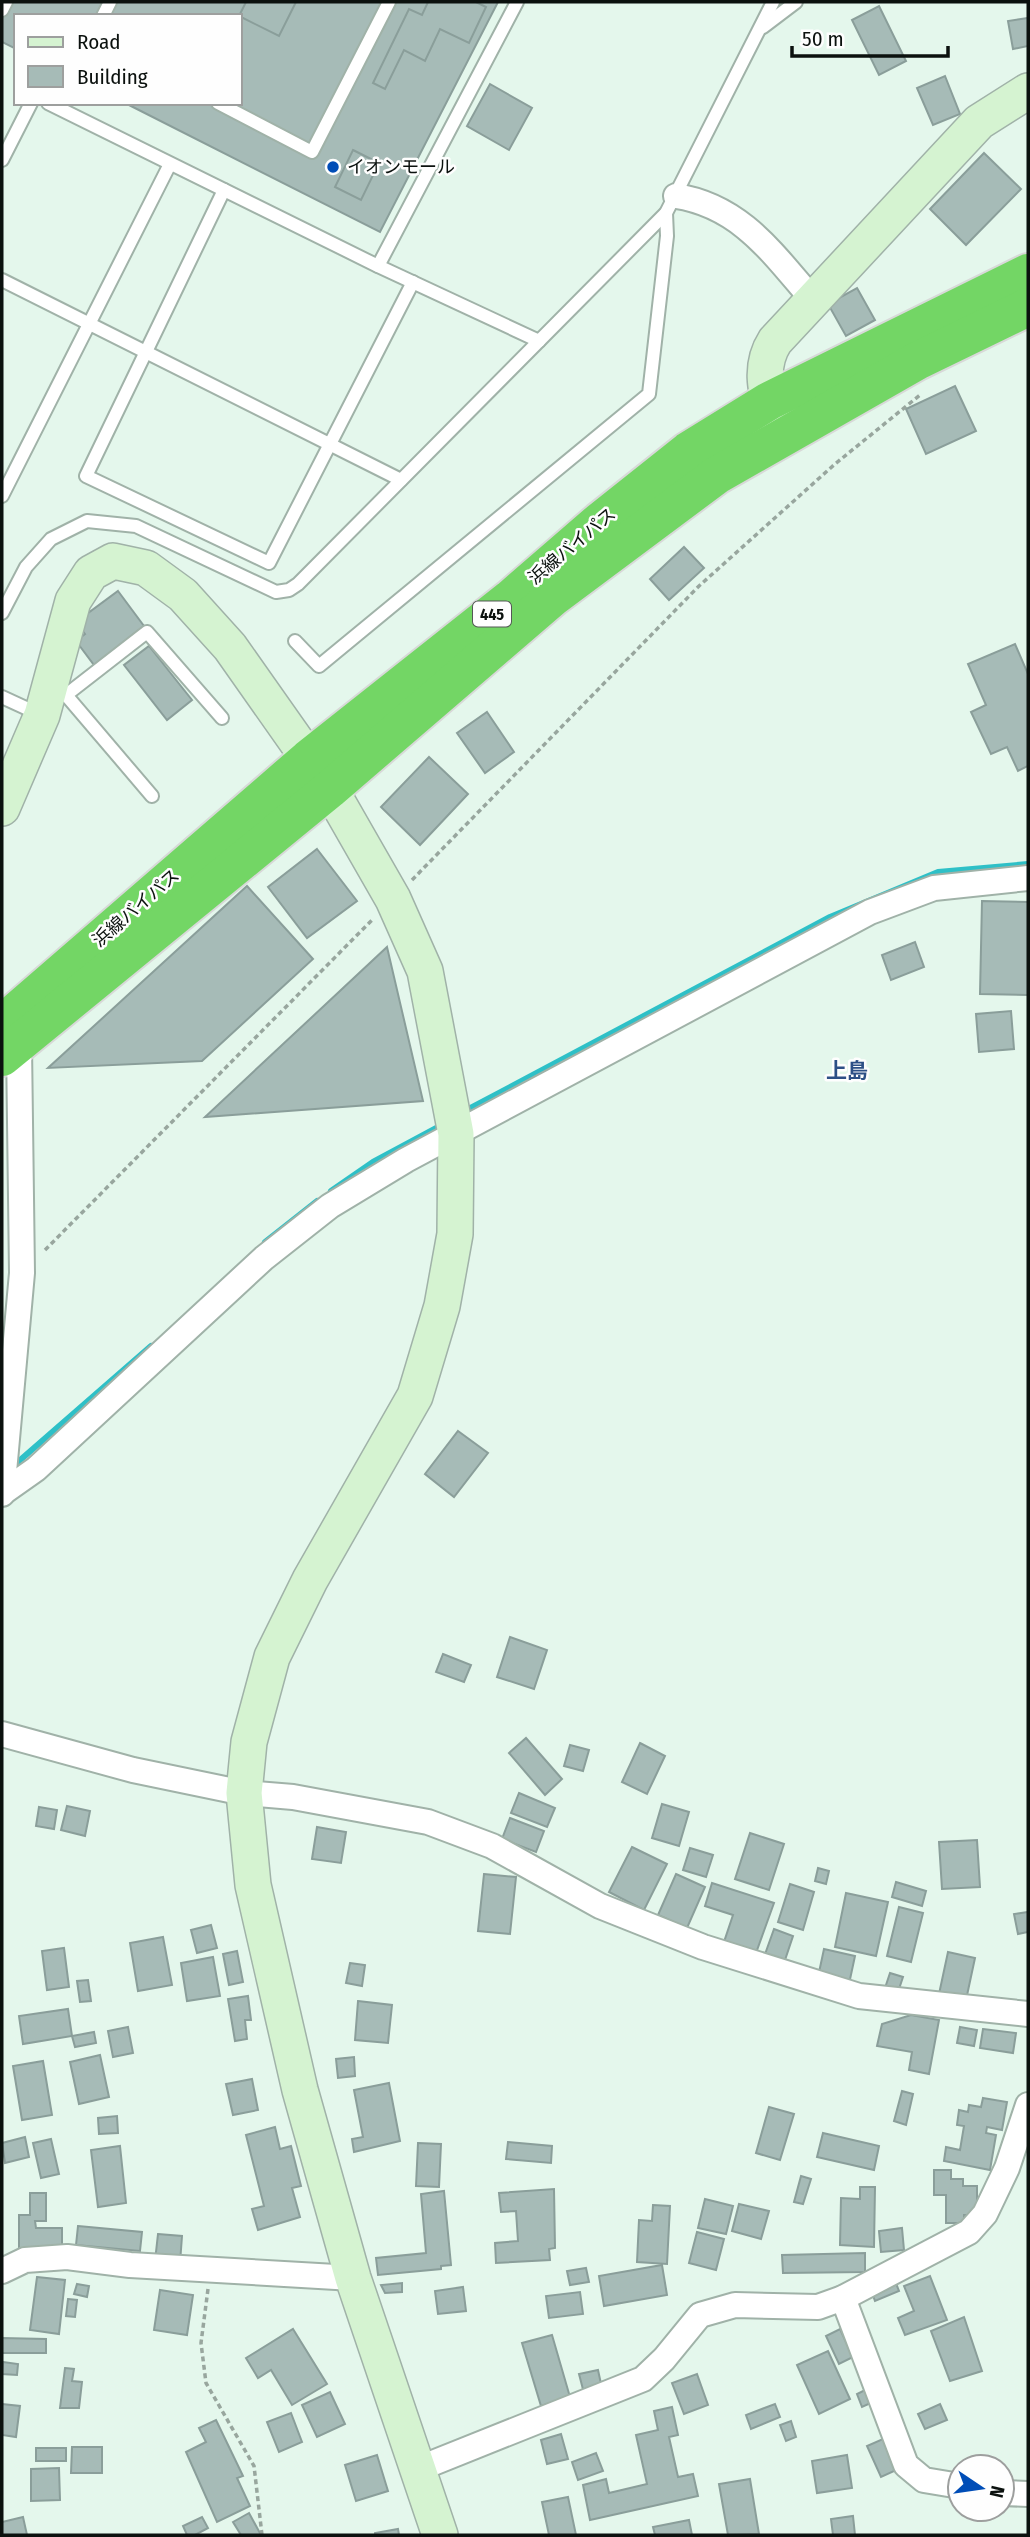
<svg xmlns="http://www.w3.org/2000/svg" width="1030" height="2537" viewBox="0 0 1030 2537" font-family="'Fira Sans Condensed','Noto Sans JP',sans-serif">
  <rect width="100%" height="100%" fill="#e4f7ec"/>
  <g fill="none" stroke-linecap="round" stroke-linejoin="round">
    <g stroke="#2ec0c7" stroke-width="6">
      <polyline points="463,1112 830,917 938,872 1028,864"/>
      <polyline points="331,1191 373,1162 442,1125"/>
      <polyline points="265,1242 317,1201"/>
      <polyline points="11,1468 151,1346"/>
    </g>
  </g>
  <g fill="#a6bbb7" stroke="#8a9e9a" stroke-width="2">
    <polygon points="2,2 498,2 380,232 125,103 240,103 240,16 16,16 16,49 2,42"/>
    <polygon points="246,2 296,2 279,36 239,16"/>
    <polygon points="428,2 476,2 486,7 469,43 440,29 425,61 404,50 385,89 373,83 409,9 422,15"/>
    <polygon points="879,6 906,61 879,75 852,20"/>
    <polygon points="1028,18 1028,46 1013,49 1008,21"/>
    <polygon points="945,76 960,114 933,125 917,88"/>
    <polygon points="490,84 532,108 509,150 467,126"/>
    <polygon points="353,150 379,163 361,200 335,187"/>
    <polygon points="984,153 1021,189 966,245 930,209"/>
    <polygon points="857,288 875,320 846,336 828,304"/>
    <polygon points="955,386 976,431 926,454 906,409"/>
    <polygon points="684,547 704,568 669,600 650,579"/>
    <polygon points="118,591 144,626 94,665 76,641 85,634 76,622"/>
    <polygon points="1015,644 1028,674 1028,766 1018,771 1007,747 991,754 971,712 986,705 968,664"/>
    <polygon points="149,646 192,700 167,720 124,665"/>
    <polygon points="487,712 514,752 485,773 457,733"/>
    <polygon points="429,757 468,794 420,845 381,807"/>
    <polygon points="317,849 357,901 307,938 268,887"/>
    <polygon points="247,886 313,959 202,1061 48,1068"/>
    <polygon points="982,901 1028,902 1028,995 980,994"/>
    <polygon points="915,942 924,967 891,980 882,955"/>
    <polygon points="387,947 423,1101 205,1117"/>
    <polygon points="1011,1011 1014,1049 979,1052 976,1014"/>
    <polygon points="458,1431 488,1453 454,1497 425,1474"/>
    <polygon points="510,1637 547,1650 534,1689 497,1677"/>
    <polygon points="443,1654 471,1665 464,1682 436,1672"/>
    <polygon points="526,1738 562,1779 545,1795 509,1753"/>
    <polygon points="640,1743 665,1756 647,1794 622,1782"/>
    <polygon points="570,1745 589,1750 583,1771 564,1766"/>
    <polygon points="519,1793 555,1808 547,1827 511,1813"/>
    <polygon points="662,1804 689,1812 679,1846 652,1838"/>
    <polygon points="67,1806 90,1811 85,1836 61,1830"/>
    <polygon points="39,1807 57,1810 54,1829 36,1826"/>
    <polygon points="510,1818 544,1831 536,1852 502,1839"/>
    <polygon points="317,1827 346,1832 341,1863 312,1859"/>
    <polygon points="750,1833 784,1844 769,1890 735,1879"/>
    <polygon points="977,1840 980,1887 942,1889 939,1842"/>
    <polygon points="632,1847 667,1864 644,1910 609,1892"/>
    <polygon points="690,1848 713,1855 706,1877 683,1870"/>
    <polygon points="818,1868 829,1871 826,1884 815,1881"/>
    <polygon points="484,1874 516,1877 510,1934 478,1931"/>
    <polygon points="676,1874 705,1887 687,1928 658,1915"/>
    <polygon points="896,1882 926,1891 922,1906 892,1897"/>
    <polygon points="712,1883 774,1903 756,1953 724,1942 733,1915 705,1906"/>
    <polygon points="790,1884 814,1892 803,1930 778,1922"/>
    <polygon points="846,1893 888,1902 876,1956 835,1947"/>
    <polygon points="899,1907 923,1913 911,1962 887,1956"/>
    <polygon points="1028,1912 1028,1932 1018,1934 1014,1914"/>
    <polygon points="211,1925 217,1948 197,1953 191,1930"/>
    <polygon points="774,1929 793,1936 784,1963 764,1957"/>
    <polygon points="163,1937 172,1985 138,1991 130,1943"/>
    <polygon points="64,1948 69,1987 47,1990 42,1951"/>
    <polygon points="824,1949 855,1956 849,1984 818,1977"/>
    <polygon points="237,1951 243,1982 229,1985 223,1954"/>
    <polygon points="948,1952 975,1958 966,2000 939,1994"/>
    <polygon points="213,1957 220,1996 187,2001 181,1963"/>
    <polygon points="350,1963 365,1965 362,1986 346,1983"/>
    <polygon points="890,1973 903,1977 898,1992 885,1988"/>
    <polygon points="88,1980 91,2001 80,2002 77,1981"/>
    <polygon points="248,1996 251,2020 245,2020 247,2039 235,2041 228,1999"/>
    <polygon points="358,2001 392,2005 388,2043 355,2040"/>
    <polygon points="68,2009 72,2036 23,2044 19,2016"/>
    <polygon points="911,2015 939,2020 929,2074 909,2070 912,2052 877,2046 882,2024"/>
    <polygon points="128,2027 133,2053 113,2057 108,2031"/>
    <polygon points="960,2027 977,2030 974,2046 957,2043"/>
    <polygon points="983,2029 1016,2033 1013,2053 980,2048"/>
    <polygon points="94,2032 96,2043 75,2047 72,2036"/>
    <polygon points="100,2055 109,2097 79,2104 70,2062"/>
    <polygon points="354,2057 355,2076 338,2078 336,2059"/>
    <polygon points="43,2061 52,2115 22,2120 13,2066"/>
    <polygon points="252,2079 258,2110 233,2115 226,2084"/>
    <polygon points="389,2083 400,2141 354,2152 352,2139 363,2137 354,2090"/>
    <polygon points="902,2091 913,2094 906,2125 894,2121"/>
    <polygon points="983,2098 1007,2102 1002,2130 987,2127 986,2133 996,2135 990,2170 944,2161 946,2147 960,2150 964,2126 957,2125 959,2110 968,2112 969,2105 981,2107"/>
    <polygon points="769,2107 794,2114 780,2160 756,2153"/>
    <polygon points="117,2116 118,2133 99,2134 98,2118"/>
    <polygon points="275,2127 280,2149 291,2146 301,2186 292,2188 300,2217 258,2230 252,2209 264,2206 246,2135"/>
    <polygon points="823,2133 879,2146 874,2170 817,2157"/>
    <polygon points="25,2137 29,2157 5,2163 2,2143"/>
    <polygon points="51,2139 59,2174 41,2178 33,2143"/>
    <polygon points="508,2142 552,2146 551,2163 506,2159"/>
    <polygon points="418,2143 441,2144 439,2187 416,2186"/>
    <polygon points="120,2146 126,2203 98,2207 91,2150"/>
    <polygon points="934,2170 951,2170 951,2179 963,2179 963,2186 977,2186 977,2215 964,2215 964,2223 946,2223 946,2195 934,2195"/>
    <polygon points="801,2176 811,2179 803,2204 794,2202"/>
    <polygon points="860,2187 875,2187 874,2247 840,2245 841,2198 860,2199"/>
    <polygon points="554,2189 555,2248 549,2249 550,2260 496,2263 495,2243 518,2241 516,2211 501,2212 499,2193"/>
    <polygon points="444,2191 451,2265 441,2266 441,2269 378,2275 376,2258 426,2253 421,2194"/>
    <polygon points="30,2193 46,2193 46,2221 35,2221 36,2228 62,2228 62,2248 19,2248 19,2215 30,2215"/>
    <polygon points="705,2199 733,2206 726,2234 698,2228"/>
    <polygon points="739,2204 769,2211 761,2239 732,2231"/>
    <polygon points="653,2205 670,2206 667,2264 637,2262 639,2220 652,2221"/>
    <polygon points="78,2226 142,2232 140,2251 76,2245"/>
    <polygon points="902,2228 904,2250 881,2252 879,2231"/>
    <polygon points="697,2232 724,2239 716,2270 689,2263"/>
    <polygon points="158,2234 182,2236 180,2263 155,2261"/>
    <polygon points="865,2253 865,2272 783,2273 782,2255"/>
    <polygon points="662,2265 667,2295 604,2306 599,2276"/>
    <polygon points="586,2268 589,2282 570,2285 567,2271"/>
    <polygon points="930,2276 947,2320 905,2335 898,2318 914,2311 904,2286"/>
    <polygon points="37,2277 65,2280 59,2334 30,2330"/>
    <polygon points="894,2278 899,2291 875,2301 870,2287"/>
    <polygon points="402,2283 402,2292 385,2293 381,2285"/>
    <polygon points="77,2284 89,2286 87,2297 74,2294"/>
    <polygon points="463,2287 466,2311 438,2314 435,2291"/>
    <polygon points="160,2290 193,2295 187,2335 154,2330"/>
    <polygon points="580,2292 583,2314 549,2318 546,2296"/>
    <polygon points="68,2299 77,2300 75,2317 66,2316"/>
    <polygon points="964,2317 982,2371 950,2381 931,2331"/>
    <polygon points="293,2329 327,2384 292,2405 271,2370 258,2378 246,2358"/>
    <polygon points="840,2329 853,2357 839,2364 826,2336"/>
    <polygon points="552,2335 570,2397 541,2406 522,2343"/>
    <polygon points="2,2338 46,2339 46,2353 2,2353"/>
    <polygon points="828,2351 850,2399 819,2414 797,2365"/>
    <polygon points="3,2362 18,2364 17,2375 2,2374"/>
    <polygon points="65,2368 74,2369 72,2381 82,2382 79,2408 60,2408"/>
    <polygon points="598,2370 603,2393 585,2397 579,2374"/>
    <polygon points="697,2374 708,2405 684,2414 672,2383"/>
    <polygon points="867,2389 873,2402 862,2407 857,2394"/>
    <polygon points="330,2392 345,2424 317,2437 302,2405"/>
    <polygon points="2,2404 20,2406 16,2437 2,2435"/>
    <polygon points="775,2404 780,2417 751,2429 746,2415"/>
    <polygon points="940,2404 947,2420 925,2429 918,2414"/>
    <polygon points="672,2407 678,2435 669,2437 678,2477 693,2474 698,2496 590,2520 583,2485 606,2479 609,2493 647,2484 636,2435 658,2430 654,2411"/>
    <polygon points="291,2413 302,2442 279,2452 267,2422"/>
    <polygon points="216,2420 243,2476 237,2478 250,2506 217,2522 186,2452 206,2442 199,2428"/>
    <polygon points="791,2421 796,2437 786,2441 780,2425"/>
    <polygon points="561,2434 568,2459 547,2464 541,2440"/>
    <polygon points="892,2435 903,2467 881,2477 867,2446"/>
    <polygon points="72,2447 102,2447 102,2473 71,2473"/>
    <rect x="36" y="2448" width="30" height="13"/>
    <polygon points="596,2453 603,2471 578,2480 572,2462"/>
    <polygon points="377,2455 388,2491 356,2501 345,2465"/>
    <polygon points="847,2455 852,2488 817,2493 812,2461"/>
    <polygon points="59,2468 60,2500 31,2501 31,2469"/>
    <polygon points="750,2479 759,2534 728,2535 719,2484"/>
    <polygon points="568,2497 576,2535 549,2535 542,2502"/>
    <polygon points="249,2513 261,2535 241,2535 233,2522"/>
    <polygon points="853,2516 855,2535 833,2535 831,2519"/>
    <polygon points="23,2517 27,2535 2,2535 2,2522"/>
    <polygon points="202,2517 208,2528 195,2535 187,2535 183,2526"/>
    <polygon points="689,2520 692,2535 655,2535 653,2527"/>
    <polygon points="398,2529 399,2535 375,2535 375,2533"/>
  </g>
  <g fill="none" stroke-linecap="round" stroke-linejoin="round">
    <g stroke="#a0b2a8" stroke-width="16">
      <g id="lane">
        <polyline points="2,10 6,2"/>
        <polyline points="103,16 110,2"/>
        <polyline points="763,27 796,2"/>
        <polyline points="48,103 378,266 539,341"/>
        <polyline points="218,103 312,152 389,2"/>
        <polyline points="2,160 31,103"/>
        <polyline points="224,190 86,476 269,563 413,282"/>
        <polyline points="378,266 517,2"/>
        <polyline points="2,280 401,480"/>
        <polyline points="2,496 170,164"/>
        <polyline points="2,613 26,567 51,539 87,521 136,526 276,592 289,590 298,584 666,213 773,2"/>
        <polyline points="295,641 319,666 649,394 667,236 666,213"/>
        <polyline points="2,697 41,715"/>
        <polyline points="152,796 66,695 147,632 222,718"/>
      </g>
    </g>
    <g stroke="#a0b2a8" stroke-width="28">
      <g id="street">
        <path d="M676,196C741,206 773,254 813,300"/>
        <polyline points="2,1493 36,1469 264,1258 330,1206 406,1160 870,912 934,888 1028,878"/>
        <polyline points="2,1494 22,1273 19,1046 15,1036"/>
        <polyline points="2,1734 133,1770 244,1793 293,1797 428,1822 492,1846 600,1906 703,1947 859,1996 1028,2014"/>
        <polyline points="2,2271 25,2260 67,2257 130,2265 353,2278"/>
        <polyline points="843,2298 906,2465 924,2480 960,2486"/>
        <polyline points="418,2469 643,2379 664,2359 700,2315 735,2305 818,2307 843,2298 969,2232 985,2214 1007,2168 1028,2105"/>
        <polyline points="1002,2493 1028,2494"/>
      </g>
    </g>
    <g stroke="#a0b2a8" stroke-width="38">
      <g id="secondary">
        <path d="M775,428C768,397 757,369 775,341L979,122L1028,91"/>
        <polyline points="2,808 42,715 73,601 91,573 113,561 146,568 183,595 230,647 330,789 393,899 425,971 456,1134 455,1234 442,1306 415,1396 310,1580 272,1657 249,1742 244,1793 253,1885 300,2090 353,2278 440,2535"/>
      </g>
    </g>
    <g stroke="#d8d9d8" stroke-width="42">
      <g id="highway">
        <polyline points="2,1024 308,759 510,599 600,521 688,451 769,401 1028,273"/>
        <polyline points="2,1057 330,789 552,598 717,475 917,361 1028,307"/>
      </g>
    </g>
    <g stroke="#98a69e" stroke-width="3.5" stroke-dasharray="5 3.5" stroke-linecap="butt">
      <polyline points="412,880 699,586 835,464 920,395"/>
      <polyline points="45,1250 372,920"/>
      <polyline points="208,2289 201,2343 206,2383 254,2466 262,2535"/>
    </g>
    <use href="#lane" stroke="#fff" stroke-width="12"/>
    <use href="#street" stroke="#fff" stroke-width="24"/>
    <use href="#secondary" stroke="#d5f3d1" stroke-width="35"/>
    <use href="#highway" stroke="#73d665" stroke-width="38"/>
  </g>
  <circle fill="#004db7" stroke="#fefefe" stroke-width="2.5" cx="333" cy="167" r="7"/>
  <g text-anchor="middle" stroke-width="5" stroke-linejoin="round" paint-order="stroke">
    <rect fill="#fefefe" stroke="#545856" stroke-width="2" x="473" y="601.5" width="38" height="25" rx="5"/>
    <g font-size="16" font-weight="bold" fill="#0b110e">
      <text x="492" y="620">445</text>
    </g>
    <g font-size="18" fill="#0b110e" stroke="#fefefe" text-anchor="start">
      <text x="347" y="173">イオンモール</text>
    </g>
    <g font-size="18" fill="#0b110e" stroke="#fefefe">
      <text transform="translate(572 546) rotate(-40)" y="6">浜線バイパス</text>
      <text transform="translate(136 908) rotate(-41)" y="6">浜線バイパス</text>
    </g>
    <g font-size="21" font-weight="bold" fill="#2d4f86" stroke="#fefefe">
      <text x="847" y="1078">上島</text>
    </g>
  </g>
  <rect width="1030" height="2537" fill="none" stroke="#0b110e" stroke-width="7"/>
  <rect x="14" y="14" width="228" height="91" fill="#fefefe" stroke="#9d9f9e" stroke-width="2"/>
  <rect x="28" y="37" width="35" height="10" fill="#d5f3d1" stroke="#9d9f9e" stroke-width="2"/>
  <text x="77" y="49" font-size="21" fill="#0b110e">Road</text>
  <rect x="28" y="66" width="35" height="21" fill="#a6bbb7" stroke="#9d9f9e" stroke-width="2"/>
  <text x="77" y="84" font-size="21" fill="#0b110e">Building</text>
  <g transform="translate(981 2488) rotate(103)"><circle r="33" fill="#fefefe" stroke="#9d9f9e" stroke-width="2"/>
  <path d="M0-5L12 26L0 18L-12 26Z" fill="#004db7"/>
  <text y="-10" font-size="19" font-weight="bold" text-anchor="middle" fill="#0b110e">N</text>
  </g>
  <path d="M792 46v10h156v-10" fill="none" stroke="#0b110e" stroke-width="3.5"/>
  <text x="802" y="46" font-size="21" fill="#0b110e" stroke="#fefefe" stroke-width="5" paint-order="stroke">50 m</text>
</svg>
